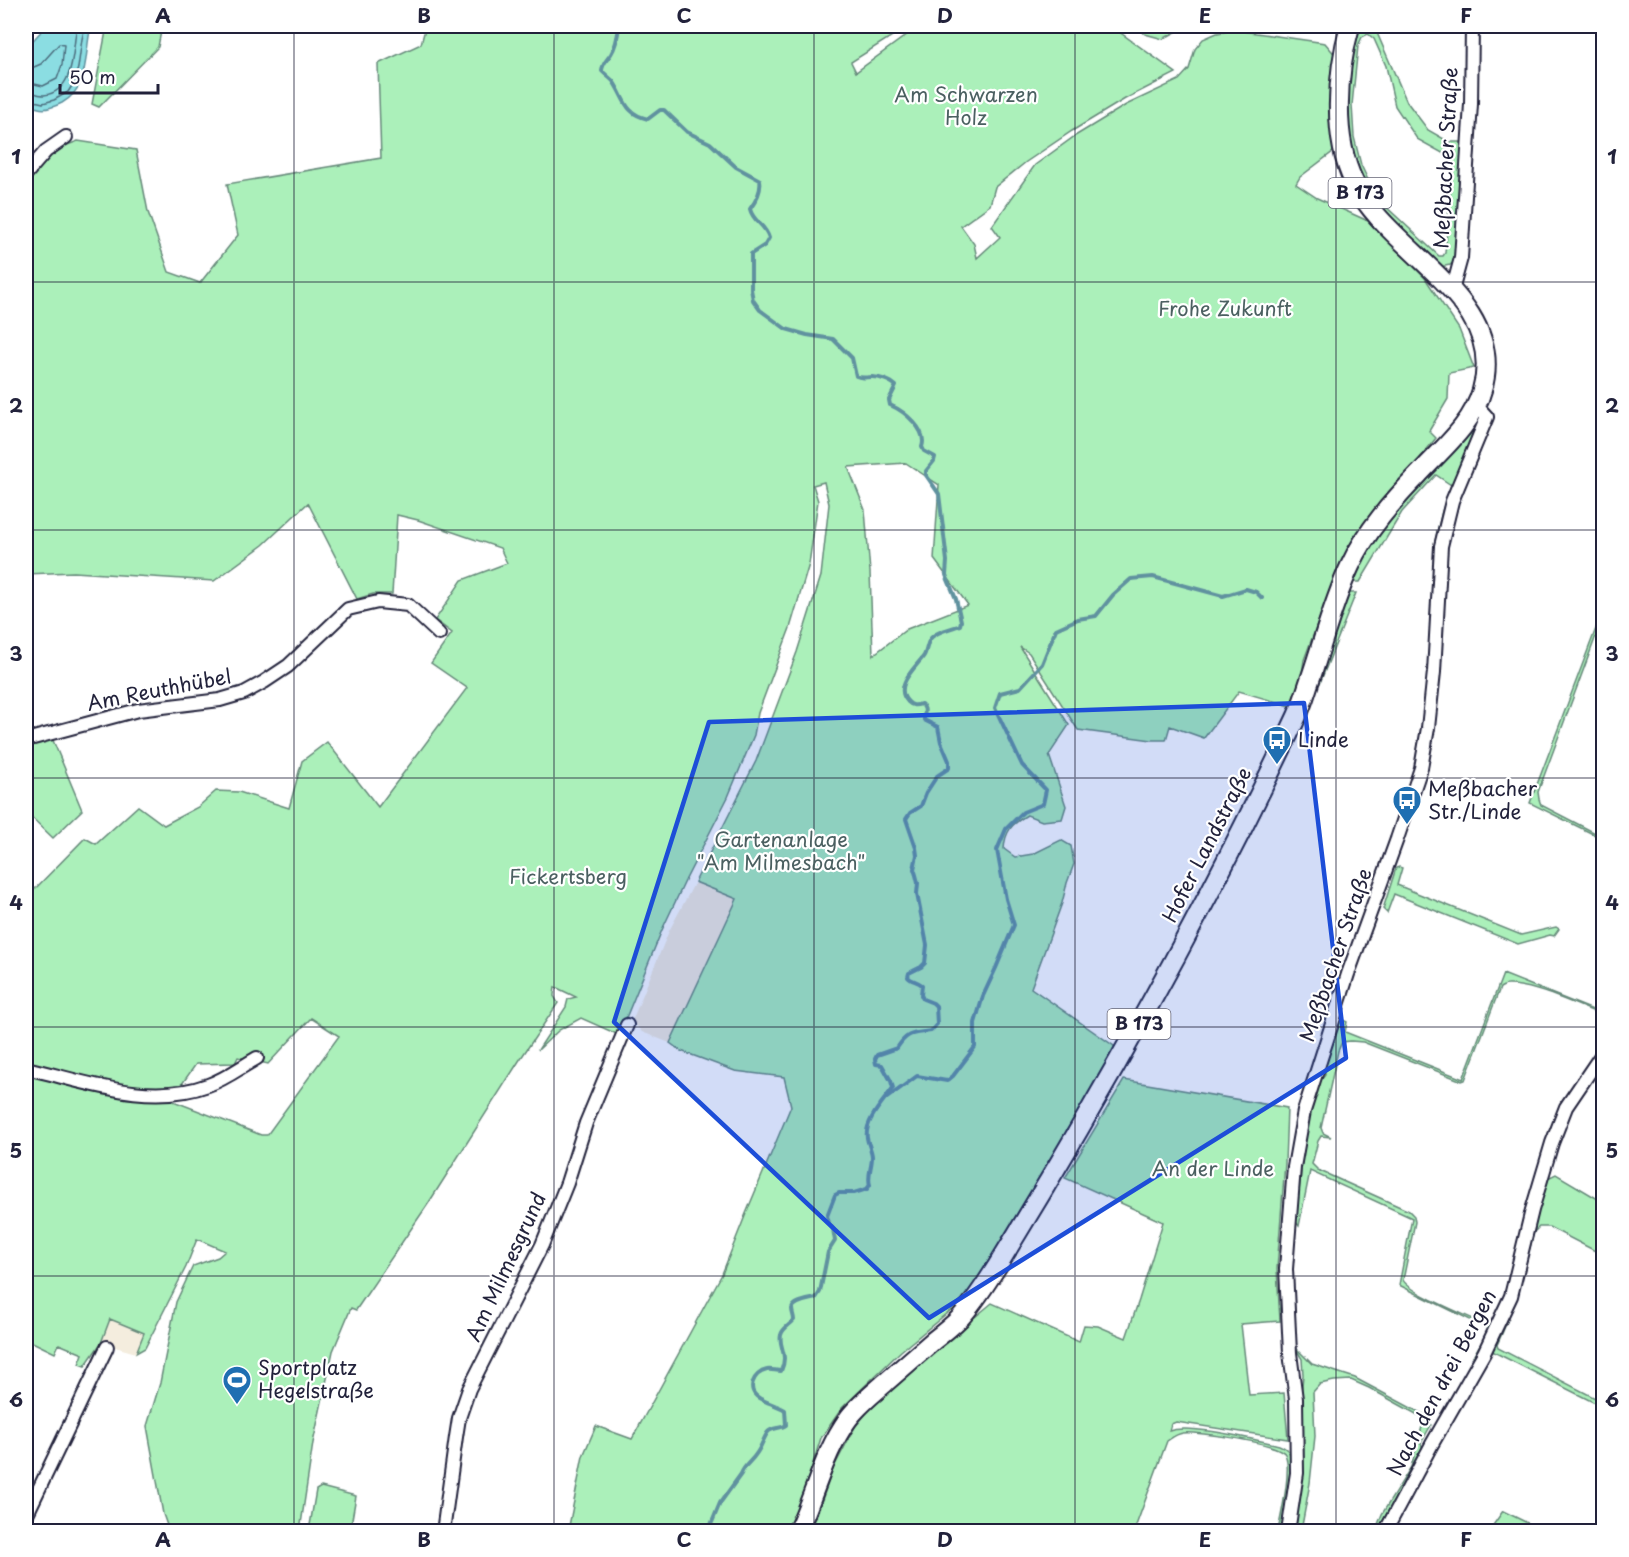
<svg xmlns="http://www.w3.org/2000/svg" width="1629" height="1557" viewBox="0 0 1629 1557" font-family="'Playpen Sans',sans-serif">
  <rect width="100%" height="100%" fill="#fff"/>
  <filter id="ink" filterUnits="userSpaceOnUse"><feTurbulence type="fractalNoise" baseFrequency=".0167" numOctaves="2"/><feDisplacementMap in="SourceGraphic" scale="12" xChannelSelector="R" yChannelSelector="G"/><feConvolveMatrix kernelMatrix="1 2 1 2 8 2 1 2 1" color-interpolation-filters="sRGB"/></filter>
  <g filter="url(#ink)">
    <g fill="#f4edde">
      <polygon points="695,882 737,898 670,1043 642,1032 632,1021 669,931"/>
      <polygon points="110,1319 145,1333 136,1353 101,1343"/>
    </g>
    <g fill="#abf0ba" stroke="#66897a" stroke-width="1.5" fill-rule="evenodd">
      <polygon points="107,26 162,26 158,47 99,107 92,104"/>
      <path d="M421,26H908L851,62L856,72L919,26H1111L1176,73L1125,99L1072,131L1026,162L995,187L990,205L961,226L974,244L977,258L1000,237L992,226L1035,165L1075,136L1126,105L1179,80L1189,69L1195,49L1203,39L1217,33L1235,30L1325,43L1337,57L1334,151L1300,177L1296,184L1317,198L1368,221L1425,278L1459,329L1474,368L1449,373L1448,399L1429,431L1436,438L1367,525L1337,571L1304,660L1297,708L1239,691L1204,738L1170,726L1166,740H1152L1078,730L1029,653L1020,647L1069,725L1049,755L1066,806L1062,819L1042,821L1027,815C1012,824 1005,831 1004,849L1015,857L1033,854L1061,840L1071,846L1074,864L1067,883L1062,903L1031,988L1114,1046L1116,1052L991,1267L958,1304L901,1351L842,1408L821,1438L813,1463L800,1508L789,1531H568L583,1456L596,1426L632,1439L722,1274L745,1216L791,1106L784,1077L735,1071L681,1051L670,1043L737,899L695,882L756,761L797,652L821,576L829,504L824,482L813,485L818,501L809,564L790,628L758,713L754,735L728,797L686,879L662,930L619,1035L581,1018L559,1030L538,1050L566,1007L568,999L576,997L555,987L554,996L558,1003L519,1061L428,1204L356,1310L351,1308L333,1351L313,1443L300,1531H169L163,1514L147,1426L160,1383L176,1302L193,1266L218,1257L225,1251L197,1239L186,1267L145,1348L136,1353L144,1333L110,1319L101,1343L85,1366L79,1364L83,1354L59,1344L55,1353L26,1339V898L85,838L96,844L138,806L164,825L198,807L216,791L239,792L289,808L302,761L327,742L378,807L467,688L431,663L452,633L435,620L462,580L507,563L500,548L418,520L397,515L392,594H373L357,599L308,503L263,545L214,581L74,572L26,574V178L54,150L78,141L136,150L148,212L169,272L200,283L238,235L227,184L381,158L378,64L421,44L425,29ZM906,463L939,485L934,559L968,605L907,629L873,655L870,572L865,510L848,467ZM311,1018L339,1036L267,1135H261L168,1099L177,1091L196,1064L235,1063L238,1057L268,1064Z"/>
      <polygon points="1136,26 1180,26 1176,32 1163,39 1145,34"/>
      <path d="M1358,26H1374L1407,102L1428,130L1449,142H1464L1455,261L1450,265L1440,267L1375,203L1352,157L1347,124V88L1354,39ZM1368,34L1374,39L1386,66L1395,106L1417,139L1448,156L1451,165L1452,175L1445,253L1443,256H1439L1381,202L1369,182L1361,165L1354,137L1352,105L1358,46L1362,37Z"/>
      <polygon points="1477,421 1479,423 1439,540 1435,541 1442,511 1451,485 1436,475 1402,512 1360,582 1349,582 1376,534"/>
      <polygon points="1346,593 1356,593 1320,683 1316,679"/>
      <polygon points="1603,610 1603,617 1538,792 1539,799 1541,805 1603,837 1603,839 1530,803"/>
      <polygon points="52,738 82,810 53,838 26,812 26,748"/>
      <polygon points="1399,867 1402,868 1397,885 1521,935 1556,927 1559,929 1554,936 1550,935 1518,944 1394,894 1387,913 1383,909 1396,868"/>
      <path d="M1503,974L1603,1014V1017L1602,1015C1578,1006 1533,984 1508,985C1504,985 1504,986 1500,988L1465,1080L1462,1081L1363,1042L1351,1041L1342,1042L1338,1051L1321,1128L1323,1133L1331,1137L1321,1136L1318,1141L1312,1164L1318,1170L1409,1211L1414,1216L1415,1222L1403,1280C1410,1293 1466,1315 1482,1323H1492L1499,1312L1525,1225C1515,1289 1488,1340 1456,1395L1475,1360L1473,1357L1479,1346L1483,1344L1491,1330L1399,1285L1412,1218L1310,1171L1299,1226L1296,1222L1305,1130L1311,1092L1325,1075V1060L1339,1022L1341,1019L1347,1022L1345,1032L1463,1079Z"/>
      <path d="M1124,1080L1287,1108L1285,1163L1277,1269L1280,1321L1241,1324L1249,1395L1284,1393L1288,1439L1176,1422L1171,1424L1169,1431C1189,1423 1255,1440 1279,1445C1284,1447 1288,1449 1290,1454C1295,1463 1284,1518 1282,1531H1278C1281,1515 1292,1469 1285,1454C1279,1443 1197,1431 1183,1433C1176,1434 1173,1437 1167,1441L1134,1531L808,1532L817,1514L833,1469L855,1427L885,1391L992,1303L1079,1342L1084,1325L1098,1326L1126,1338L1139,1300L1163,1222L1065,1178Z"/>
      <path d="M1547,1174L1548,1178L1556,1174L1603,1202V1255L1549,1227H1539L1534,1232C1524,1271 1514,1308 1497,1345L1498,1348L1603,1402V1407L1490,1350Z"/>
      <polygon points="1295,1347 1312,1364 1355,1378 1430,1418 1418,1415 1369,1388 1351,1380 1334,1381 1320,1384 1313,1392 1315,1436 1310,1483 1301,1531 1289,1532 1303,1375 1302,1359"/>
      <polygon points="1429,1422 1431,1425 1421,1443 1423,1449 1419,1459 1377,1531 1375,1532 1382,1514 1411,1467 1423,1423"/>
      <polygon points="321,1487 356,1496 350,1531 309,1531 316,1490"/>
      <polygon points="1503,1511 1544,1531 1489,1531"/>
    </g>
    <path fill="#8bdde2" stroke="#61929f" stroke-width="1.5" d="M46,26H91C84,54 90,87 62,103C45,111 42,110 26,104V48Z"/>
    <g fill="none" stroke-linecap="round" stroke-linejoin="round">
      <g stroke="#4c6d7e" stroke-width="1.5">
        <polyline points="26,68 34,67 41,64 59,44 64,45 62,65 57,79 43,86 26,82"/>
        <path d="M26,91C32,91 38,96 44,95C76,92 72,48 77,26"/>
        <polyline points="26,99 43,103 54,100 68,92 73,84 78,68 82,39 85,26"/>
      </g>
      <g stroke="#61929f" stroke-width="4">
        <path d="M619,26C618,35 616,46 611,54C607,60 602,64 602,71C606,75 610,78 613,81C625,98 624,114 648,119L660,110H664L687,132L710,143L736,167L760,180C762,191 756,201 750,209C753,222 765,224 769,238L765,245L751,254V289L753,300L760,310L786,329L807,335L833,339L852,358L856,376C863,379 865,377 872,377C880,377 891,381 896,386L889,400L890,405C904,411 928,430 922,447L924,451L935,457L934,461L926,471V475L939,494L944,536L947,561L946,575L956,599L961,621L960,625C951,629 936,631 930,639C926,645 927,652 923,657C914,669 893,687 908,702C912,706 915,706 921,704C927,708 924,713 924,720L938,727L941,742L949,761V768L937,776L926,793L921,806L910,813L906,819L916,848L917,855L914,869L916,875L918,883L917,894L927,945L925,963L921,967L909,973L908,977C911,981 918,981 922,985L921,995L923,999L933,1003L936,1006L937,1024L931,1031C913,1034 908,1031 897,1048L877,1055L875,1059L876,1064L882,1065L891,1081L893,1088C884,1101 864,1121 867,1138C868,1145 872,1150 872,1157C872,1167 867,1176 870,1185L867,1189L854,1193H839L835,1195L827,1216L829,1223L833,1229L835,1241L828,1252L820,1292L816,1298C809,1300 794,1301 792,1309C792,1313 794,1316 794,1320C790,1325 782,1329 781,1335C778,1347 789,1353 781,1371C776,1371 771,1369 767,1370C753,1373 746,1390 759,1398C767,1403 777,1405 785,1410L786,1425C781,1429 772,1427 768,1432C764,1437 761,1448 756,1454C751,1462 744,1465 741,1474L720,1503L708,1532"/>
        <polyline points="887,1098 917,1076 947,1081 953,1076 975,1047 975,1023 983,996 996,968 1014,925 1006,899 997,850 1006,829 1023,812 1043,804 1046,790 1022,765 995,708 1000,693 1020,688 1042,664 1056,629 1078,619 1096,616 1113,595 1131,579 1153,577 1223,596 1246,589 1256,592 1262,598"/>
      </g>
      <g stroke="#22223b" stroke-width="16">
        <g id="street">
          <polyline points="26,174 46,151 66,137"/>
          <polyline points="1452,291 1461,258 1471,104 1472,26"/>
          <polyline points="26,740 138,710 220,700 244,693 264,682 288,666 348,609 378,602 408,605 439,634"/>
          <path d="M26,1068C84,1081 148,1107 208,1085C226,1079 241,1067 257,1058"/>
          <polyline points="26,1516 107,1347"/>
          <polyline points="443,1532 456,1437 459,1418 469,1389 542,1245 567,1183 586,1123 627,1025"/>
          <polyline points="1288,1532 1297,1473 1296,1399 1290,1353 1286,1269 1294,1167 1304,1111 1348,974 1397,839 1421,768 1428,728 1434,672 1441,546 1452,501 1487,417 1477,406"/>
          <polyline points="1385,1532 1432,1444 1484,1353 1511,1296 1532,1210 1552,1143 1566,1107 1604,1051"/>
        </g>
      </g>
      <g stroke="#22223b" stroke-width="22">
        <path id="primary" d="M797,1532C815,1495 824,1452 848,1419C858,1405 874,1393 886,1382C902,1368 917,1355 933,1341C942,1334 952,1326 960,1318C974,1303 985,1285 996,1268C1106,1089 1208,906 1297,716C1303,703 1307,688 1312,674C1324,638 1334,600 1350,566C1366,531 1393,501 1419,474C1442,449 1473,424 1482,390C1509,299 1387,252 1354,182C1332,137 1337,73 1350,26"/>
      </g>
      <use href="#street" stroke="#fff" stroke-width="12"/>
      <use href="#primary" stroke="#fff" stroke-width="18"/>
    </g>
  </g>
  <path fill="#1d4ed8" fill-opacity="0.2" stroke="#1d4ed8" stroke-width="4.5" stroke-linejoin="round" d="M1304,703L1346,1058L929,1318L614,1022L709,722Z"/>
  <path fill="none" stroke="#22223b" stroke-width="1.5" stroke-opacity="0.55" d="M294,26V1532M554,26V1532M814,26V1532M1075,26V1532M1336,26V1532M26,282H1604M26,530H1604M26,778H1604M26,1027H1604M26,1276H1604"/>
  <defs>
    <g id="bus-pin" transform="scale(1.5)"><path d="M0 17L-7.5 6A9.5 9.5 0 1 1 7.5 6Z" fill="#1f6fb2" stroke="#fff"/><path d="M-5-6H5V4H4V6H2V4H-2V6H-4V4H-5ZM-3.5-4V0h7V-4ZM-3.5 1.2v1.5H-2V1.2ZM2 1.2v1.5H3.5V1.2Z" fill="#fff"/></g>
    <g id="stadium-pin" transform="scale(1.5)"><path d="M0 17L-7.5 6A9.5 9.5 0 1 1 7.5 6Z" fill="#1f6fb2" stroke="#fff"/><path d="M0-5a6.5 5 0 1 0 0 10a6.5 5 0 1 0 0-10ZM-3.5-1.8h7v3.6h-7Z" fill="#fff"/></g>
  </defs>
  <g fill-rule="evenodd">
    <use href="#bus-pin" x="1277" y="740"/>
    <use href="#bus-pin" x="1407" y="800"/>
    <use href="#stadium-pin" x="237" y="1380"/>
  </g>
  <g text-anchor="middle" stroke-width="4.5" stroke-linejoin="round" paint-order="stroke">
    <g fill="#fff" stroke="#646476" stroke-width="1.5">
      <rect x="1328.5" y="178" width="63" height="30" rx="4.5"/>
      <rect x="1107.5" y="1009" width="63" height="30" rx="4.5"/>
    </g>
    <g font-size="18" font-weight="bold" fill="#22223b">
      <text x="1360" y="199">B 173</text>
      <text x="1139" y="1030">B 173</text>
    </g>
    <g font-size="20" fill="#4b6061" stroke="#fff">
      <text x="966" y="102">Am Schwarzen<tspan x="966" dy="23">Holz</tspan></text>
      <text x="1225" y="316">Frohe Zukunft</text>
      <text x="781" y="847">Gartenanlage<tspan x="781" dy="23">"Am Milmesbach"</tspan></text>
      <text x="568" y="884">Fickertsberg</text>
      <text x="1213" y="1176">An der Linde</text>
    </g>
    <g font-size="20" fill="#22223b" stroke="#fff">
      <text transform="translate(1446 158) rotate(-87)" y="7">Meßbacher Straße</text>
      <text transform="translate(159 690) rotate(-11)" y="7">Am Reuthhübel</text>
      <text transform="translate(1207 845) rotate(-63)" y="7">Hofer Landstraße</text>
      <text transform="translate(1336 955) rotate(-71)" y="7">Meßbacher Straße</text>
      <text transform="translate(506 1267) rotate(-65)" y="7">Am Milmesgrund</text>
      <text transform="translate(1442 1383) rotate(-62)" y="7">Nach den drei Bergen</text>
    </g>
    <g font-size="20" fill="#22223b" stroke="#fff" text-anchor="start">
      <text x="1298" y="747">Linde</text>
      <text x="1428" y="796">Meßbacher<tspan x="1428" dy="23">Str./Linde</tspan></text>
      <text x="258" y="1375">Sportplatz<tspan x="258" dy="23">Hegelstraße</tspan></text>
    </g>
  </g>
  <rect width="1629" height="1557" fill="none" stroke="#fff" stroke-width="66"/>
  <path d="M60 84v9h98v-9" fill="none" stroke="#22223b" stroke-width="3"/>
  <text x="69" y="84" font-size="18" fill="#22223b" stroke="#ffffff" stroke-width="4.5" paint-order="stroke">50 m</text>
  <rect x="33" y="33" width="1563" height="1491" fill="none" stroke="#22223b" stroke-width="2"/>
  <g font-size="20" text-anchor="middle" font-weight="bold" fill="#22223b">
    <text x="163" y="23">A</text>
    <text x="424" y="23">B</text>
    <text x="684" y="23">C</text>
    <text x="945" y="23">D</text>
    <text x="1205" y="23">E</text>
    <text x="1466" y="23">F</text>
    <text x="16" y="164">1</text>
    <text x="1612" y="164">1</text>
    <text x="16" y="413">2</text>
    <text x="1612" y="413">2</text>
    <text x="16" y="661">3</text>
    <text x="1612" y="661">3</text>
    <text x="16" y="910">4</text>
    <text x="1612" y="910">4</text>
    <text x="16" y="1158">5</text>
    <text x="1612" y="1158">5</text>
    <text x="16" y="1407">6</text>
    <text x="1612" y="1407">6</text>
    <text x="163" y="1547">A</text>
    <text x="424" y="1547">B</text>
    <text x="684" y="1547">C</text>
    <text x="945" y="1547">D</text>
    <text x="1205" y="1547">E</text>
    <text x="1466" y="1547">F</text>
  </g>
</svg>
